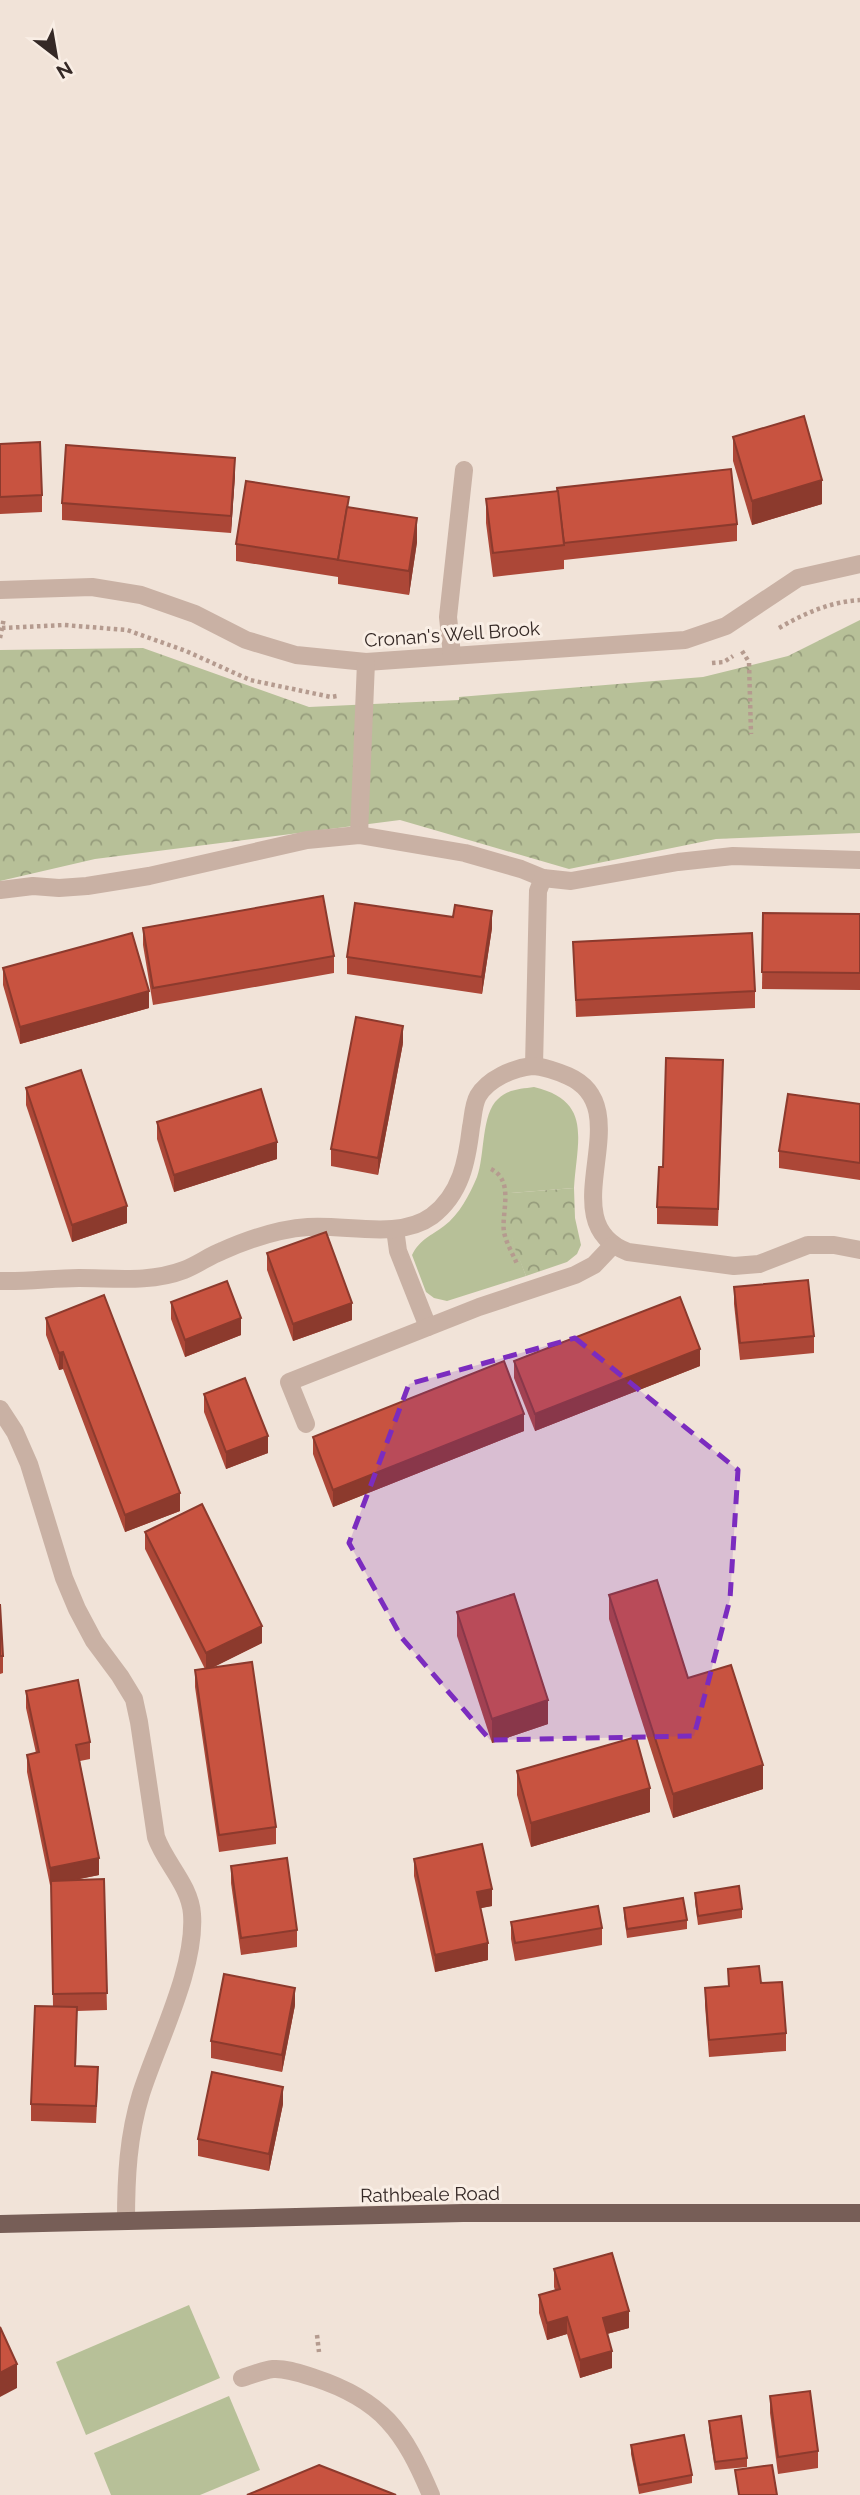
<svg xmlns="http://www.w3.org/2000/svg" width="860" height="2495" viewBox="0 0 860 2495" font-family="Raleway,sans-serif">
  <defs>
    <pattern id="park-crowns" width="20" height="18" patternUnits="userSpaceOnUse" patternTransform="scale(1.75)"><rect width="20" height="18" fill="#b7c098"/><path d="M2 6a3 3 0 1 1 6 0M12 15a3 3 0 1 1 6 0" fill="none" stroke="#969c7c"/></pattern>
  </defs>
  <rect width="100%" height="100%" fill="#f1e3d8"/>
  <g fill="#b7c098">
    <path d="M534,1087C593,1101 577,1140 574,1188L511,1193L513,1241L526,1276L447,1301L434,1298L426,1292L412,1255C420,1239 431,1236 444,1226C459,1215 470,1194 477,1177C485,1156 481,1114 498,1099C508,1089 521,1089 534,1087Z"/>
    <polygon points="189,2305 220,2378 86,2435 56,2362"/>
    <polygon points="229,2396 260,2470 200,2495 111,2495 94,2453"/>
  </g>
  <g fill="url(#park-crowns)">
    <polygon points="860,620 860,833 716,839 569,869 400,820 95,859 0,881 0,650 143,648 309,707 459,700 459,697 703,677 788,656"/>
    <polygon points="574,1188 575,1218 581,1245 577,1254 567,1262 526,1276 514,1246 509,1226 511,1193"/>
  </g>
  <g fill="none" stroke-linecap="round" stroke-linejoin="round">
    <g stroke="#b59b8f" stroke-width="4.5" stroke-dasharray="3.5 3.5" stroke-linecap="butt">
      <polyline points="2,628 64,625 127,630 186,651 250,680 331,697 337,696"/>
      <path d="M779,628C805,613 830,602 860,600"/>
      <polyline points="0,638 4,618"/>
      <polyline points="742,651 749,662 751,734"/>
      <polyline points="712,663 724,662 733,656"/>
      <path d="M491,1169C515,1181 501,1213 504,1232C506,1243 513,1254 517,1264"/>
      <polyline points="317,2335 319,2352"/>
    </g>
    <g stroke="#c9b1a4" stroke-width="18">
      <polyline points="0,590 92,587 141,595 195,614 246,640 296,655 366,662 685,640 726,626 798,578 860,564"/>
      <polyline points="452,655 448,617 464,470"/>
      <polyline points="359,835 366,662"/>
      <polyline points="0,890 33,886 59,888 87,886 149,876 307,840 359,835 465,853 521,869 543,878 571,881 678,862 733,856 860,860"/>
      <polyline points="534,1066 538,891 543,878"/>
      <polyline points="395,1229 398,1251 428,1327"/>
      <path d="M0,1281C27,1282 53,1278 79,1278C114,1278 150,1283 184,1270C197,1265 209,1256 222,1251C249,1239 278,1229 308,1227C346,1224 399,1240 432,1216C461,1194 467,1161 471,1127C473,1118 473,1105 478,1096C488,1079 513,1068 532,1066C542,1066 559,1072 568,1076C643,1109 547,1222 628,1252L734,1266L759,1264L808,1245H834L860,1250"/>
      <path d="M0,1409L15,1432L29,1464L64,1578L77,1609L94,1641L120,1676L134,1699L139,1722L156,1837C165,1863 190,1885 192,1914C196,1968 158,2041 141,2094C128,2136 126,2178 126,2221"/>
      <polyline points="306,1424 289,1382 479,1307 575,1275 594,1265 612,1246"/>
      <path d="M242,2378C252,2375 263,2370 273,2369C287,2368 302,2374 315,2378C382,2400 404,2431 431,2495"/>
    </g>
    <polyline stroke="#775e57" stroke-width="18" points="0,2224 463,2213 860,2213"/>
  </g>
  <g fill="#ac4737">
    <polygon points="733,437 822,504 752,525 733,461"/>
    <polygon points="0,444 42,495 42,512 0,514"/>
    <polygon points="235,475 231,533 62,520 62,503"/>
    <polygon points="486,499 737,524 737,541 564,560 564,569 493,577 486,523"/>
    <polygon points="417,542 409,595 338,584 338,577 236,561 236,544"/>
    <polygon points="763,913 860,914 860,990 762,989"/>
    <polygon points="143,928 334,956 334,973 153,1005 143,945"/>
    <polygon points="492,928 482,994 347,974 347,957"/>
    <polygon points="573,942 755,991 755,1008 576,1017"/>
    <polygon points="3,968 149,1008 20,1044 3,985"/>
    <polygon points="403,1043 378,1175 331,1166 331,1149"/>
    <polygon points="723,1077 718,1226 657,1224 657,1207 663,1167"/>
    <polygon points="26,1088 127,1223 72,1242 26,1105"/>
    <polygon points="860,1104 860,1180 779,1168 779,1151"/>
    <polygon points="157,1122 277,1159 174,1192 157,1139"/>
    <polygon points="267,1253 352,1320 293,1341 267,1270"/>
    <polygon points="734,1287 814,1336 814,1353 740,1360 734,1304"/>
    <polygon points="171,1302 241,1335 185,1357 171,1319"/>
    <polygon points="46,1318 180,1511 125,1532 63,1369 59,1370 46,1335"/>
    <polygon points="514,1361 700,1366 535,1431 514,1378"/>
    <polygon points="204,1394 268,1453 226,1469 204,1412"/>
    <polygon points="524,1431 333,1507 313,1454 313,1437"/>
    <polygon points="145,1532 262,1643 211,1668 276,1827 276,1844 219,1852 195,1687 195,1670 205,1669 145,1549"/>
    <polygon points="609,1595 688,1678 763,1789 673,1818 609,1619"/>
    <polygon points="0,1604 3,1656 3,1673 0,1674"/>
    <polygon points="457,1612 548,1724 492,1743 457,1636"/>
    <polygon points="26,1691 90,1742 90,1759 80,1761 99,1875 74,1880 104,1879 107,2010 77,2011 76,2066 98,2084 96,2123 31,2121 31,2104 53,2006 51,1885 50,1885 27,1772 27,1755 36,1753 26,1708"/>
    <polygon points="517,1771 650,1812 531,1847 517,1795"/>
    <polygon points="414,1859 492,1906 480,1908 488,1960 435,1972 414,1876"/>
    <polygon points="231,1866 297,1930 297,1947 241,1955 231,1883"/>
    <polygon points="695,1893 742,1909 742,1918 698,1925 695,1902"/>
    <polygon points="624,1908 687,1920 687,1929 627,1938 624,1916"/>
    <polygon points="511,1922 602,1928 602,1945 515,1961 511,1939"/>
    <polygon points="728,1969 761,1983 786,2033 786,2051 709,2057 705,2005 705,1988 728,1986"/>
    <polygon points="295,2005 282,2072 211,2058 211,2041"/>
    <polygon points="283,2104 269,2171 198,2156 198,2139"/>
    <polygon points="554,2269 629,2328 607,2334 612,2368 580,2378 567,2334 547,2340 539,2313 539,2295 555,2290 554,2287"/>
    <polygon points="770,2396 818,2451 818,2468 778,2474 770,2413"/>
    <polygon points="709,2421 747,2458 747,2467 715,2470 709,2429"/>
    <polygon points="631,2445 692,2475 692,2483 639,2494 631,2454"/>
  </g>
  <g fill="#8c3a2d">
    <polygon points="235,458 235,475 231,533 231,516"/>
    <polygon points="822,480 822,504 752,525 752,501"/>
    <polygon points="417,518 417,542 409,595 409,571"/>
    <polygon points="492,911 492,928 482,994 482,977"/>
    <polygon points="149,991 149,1008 20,1044 20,1027"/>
    <polygon points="403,1026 403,1043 378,1175 378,1158"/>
    <polygon points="277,1142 277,1159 174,1192 174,1175"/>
    <polygon points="127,1206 127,1223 72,1242 72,1225"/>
    <polygon points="352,1303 352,1320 293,1341 293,1324"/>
    <polygon points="241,1318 241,1335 185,1357 185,1340"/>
    <polygon points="700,1349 700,1366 535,1431 535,1414"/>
    <polygon points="63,1352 63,1369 59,1370 59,1353"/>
    <polygon points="524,1414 524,1431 333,1507 333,1490"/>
    <polygon points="268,1436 268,1453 226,1469 226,1452"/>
    <polygon points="180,1493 180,1511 125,1532 125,1515"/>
    <polygon points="262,1626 262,1643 206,1671 206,1653"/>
    <polygon points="548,1700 548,1724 492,1743 492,1719"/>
    <polygon points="763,1765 763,1789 673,1818 673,1794"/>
    <polygon points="650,1788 650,1812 531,1847 531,1823"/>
    <polygon points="99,1858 99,1875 50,1885 50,1868"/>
    <polygon points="492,1889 492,1906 477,1909 477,1892"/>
    <polygon points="488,1943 488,1960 435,1972 435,1955"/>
    <polygon points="295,1988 295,2005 282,2072 282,2055"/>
    <polygon points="283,2087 283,2104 269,2171 269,2154"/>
    <polygon points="629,2311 629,2328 603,2335 603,2318"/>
    <polygon points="567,2317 567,2334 547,2340 547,2323"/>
    <polygon points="612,2351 612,2368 580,2378 580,2360"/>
    <polygon points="17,2364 17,2388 0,2397 0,2373"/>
  </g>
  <g fill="#c85340" stroke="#8c3a2d" stroke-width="2">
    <polygon points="804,416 822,480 752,501 733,437"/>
    <polygon points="40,442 42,495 0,497 0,444"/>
    <polygon points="66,445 235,458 231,516 62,503"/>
    <polygon points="731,469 737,524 564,543 557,488"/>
    <polygon points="246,481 349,497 338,560 340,560 236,544"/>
    <polygon points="558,491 564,545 493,553 486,499"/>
    <polygon points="347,507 417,518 409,571 338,560"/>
    <polygon points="323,896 334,956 153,988 143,928"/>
    <polygon points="355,903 453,917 455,905 492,911 482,977 347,957"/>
    <polygon points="763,913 860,914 860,973 762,972"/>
    <polygon points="132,933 149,991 20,1027 3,968"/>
    <polygon points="752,933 755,991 576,1000 573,942"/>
    <polygon points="356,1017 403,1026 378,1158 331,1149"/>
    <polygon points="666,1058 723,1060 718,1209 657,1207 659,1167 663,1167"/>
    <polygon points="81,1070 127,1206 72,1225 26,1088"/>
    <polygon points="261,1089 277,1142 174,1175 157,1122"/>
    <polygon points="788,1094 860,1104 860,1163 779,1151"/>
    <polygon points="326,1232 352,1303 293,1324 267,1253"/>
    <polygon points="808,1280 814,1336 740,1343 734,1287"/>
    <polygon points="227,1281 241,1318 185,1340 171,1302"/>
    <polygon points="104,1295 180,1493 125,1515 63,1352 59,1353 46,1318"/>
    <polygon points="680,1297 700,1349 535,1414 514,1361"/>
    <polygon points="504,1361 524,1414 333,1490 313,1437"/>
    <polygon points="245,1378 268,1436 226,1452 204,1394"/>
    <polygon points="202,1504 262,1626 206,1653 145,1532"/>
    <polygon points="657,1580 688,1678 731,1665 763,1765 673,1794 609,1595"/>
    <polygon points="514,1594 548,1700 492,1719 457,1612"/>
    <polygon points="0,1604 3,1656 0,1656"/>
    <polygon points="252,1662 276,1827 219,1835 195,1670"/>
    <polygon points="78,1680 90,1742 76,1745 99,1858 50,1868 27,1755 39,1752 26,1691"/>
    <polygon points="636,1737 650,1788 531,1823 517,1771"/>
    <polygon points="482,1844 492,1889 477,1892 488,1943 435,1955 414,1859"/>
    <polygon points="287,1858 297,1930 241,1938 231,1866"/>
    <polygon points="104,1879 107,1993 53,1994 51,1881"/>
    <polygon points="739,1886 742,1909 698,1916 695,1893"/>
    <polygon points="683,1898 687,1920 627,1929 624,1908"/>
    <polygon points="598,1906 602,1928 515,1943 511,1922"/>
    <polygon points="759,1966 761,1983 782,1982 786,2033 709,2040 705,1988 729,1986 728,1969"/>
    <polygon points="224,1974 295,1988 282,2055 211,2041"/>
    <polygon points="35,2006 77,2007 75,2066 98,2067 96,2106 31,2104"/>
    <polygon points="212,2072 283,2087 269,2154 198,2139"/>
    <polygon points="612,2253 629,2311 603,2318 612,2351 580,2360 567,2317 547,2323 539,2295 560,2289 554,2269"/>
    <polygon points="0,2327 17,2364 0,2373"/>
    <polygon points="810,2391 818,2451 778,2457 770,2396"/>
    <polygon points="741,2416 747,2458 715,2462 709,2421"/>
    <polygon points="684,2435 692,2475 639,2485 631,2445"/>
    <polygon points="319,2465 396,2495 247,2495"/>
    <polygon points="772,2465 777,2495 739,2495 735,2470"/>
  </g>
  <path fill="#7b2cbf" fill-opacity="0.2" stroke="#7b2cbf" stroke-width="5" stroke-dasharray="14 9" stroke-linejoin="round" d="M575,1338L738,1470L730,1599L694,1736L490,1740L402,1638L349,1543L409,1384Z"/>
  <g text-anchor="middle" stroke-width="6" stroke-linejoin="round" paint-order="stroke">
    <g font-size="19" fill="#352926" stroke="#f9eee5">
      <text transform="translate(452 634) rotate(-4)" y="7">Cronan's Well Brook</text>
      <text transform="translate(430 2194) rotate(-1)" y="7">Rathbeale Road</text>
    </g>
  </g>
  <g transform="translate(56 56) rotate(149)" stroke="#f9eee5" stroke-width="5" paint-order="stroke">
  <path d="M0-5L12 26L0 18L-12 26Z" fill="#352926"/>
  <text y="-10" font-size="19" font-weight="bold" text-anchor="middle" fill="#352926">N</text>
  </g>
</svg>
